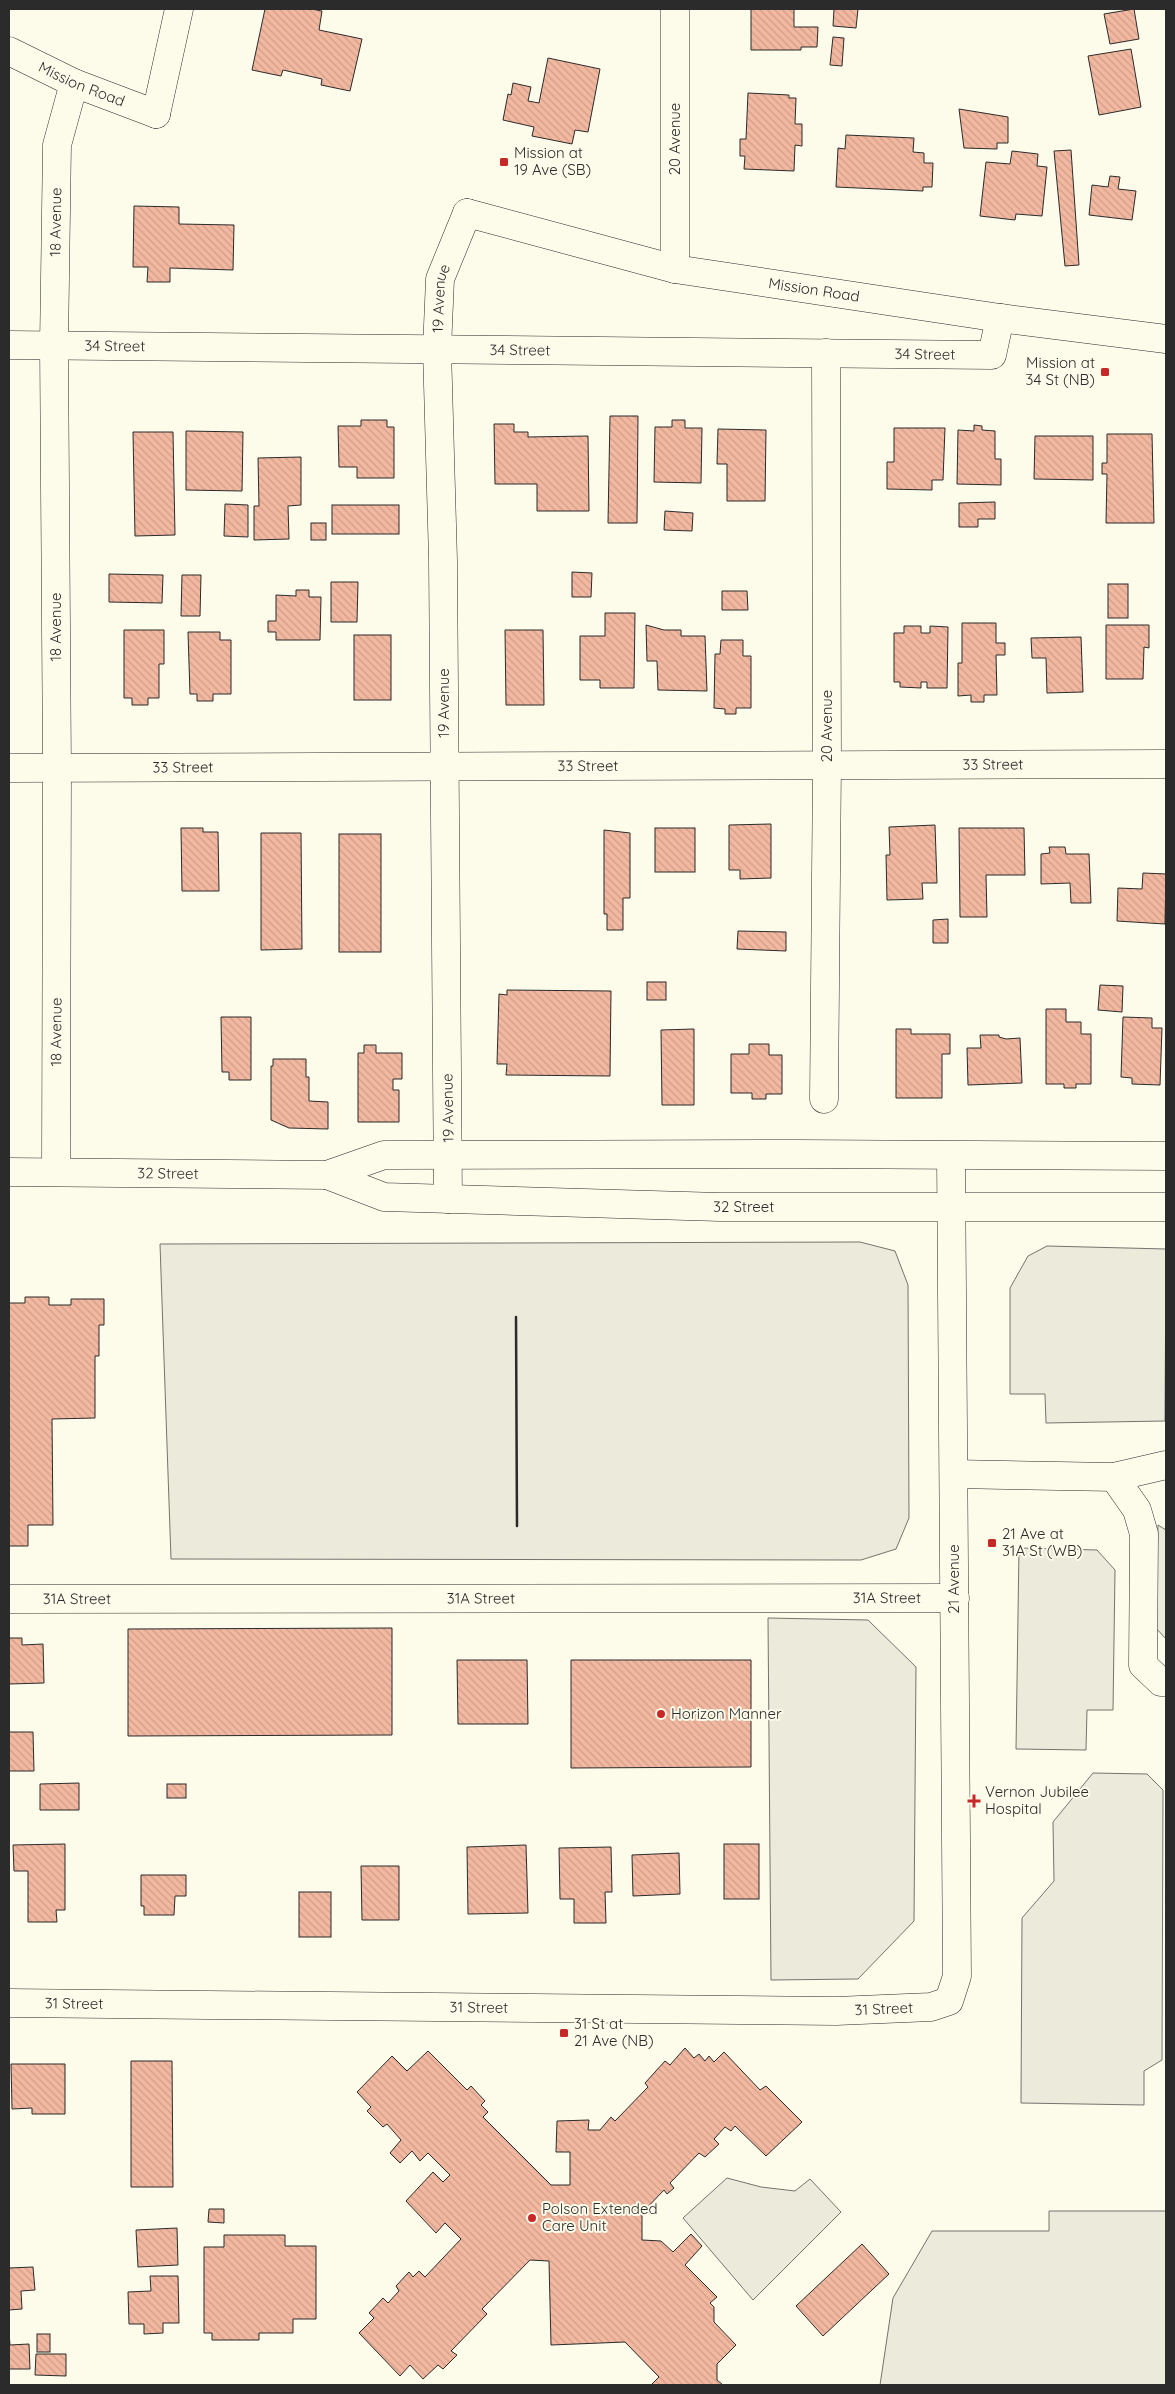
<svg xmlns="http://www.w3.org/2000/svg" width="1175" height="2394" viewBox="0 0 1175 2394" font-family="Quicksand,sans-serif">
  <defs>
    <pattern id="building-back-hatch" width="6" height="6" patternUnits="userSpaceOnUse" patternTransform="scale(1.25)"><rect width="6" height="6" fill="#f2b8a0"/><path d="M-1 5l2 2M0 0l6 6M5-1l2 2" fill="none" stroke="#d09e8a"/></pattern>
  </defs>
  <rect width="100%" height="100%" fill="#fdfbea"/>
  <g fill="#eceadb" stroke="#74746e">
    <polygon points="860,1242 895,1251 908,1285 909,1518 896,1549 861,1560 171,1559 160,1244"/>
    <polygon points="1047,1246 1166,1249 1165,1421 1046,1423 1045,1394 1010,1394 1010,1288 1028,1256"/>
    <polygon points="1158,1525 1166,1530 1166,1639 1155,1627"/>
    <polygon points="1019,1548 1097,1550 1115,1570 1113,1710 1087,1710 1086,1750 1016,1749"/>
    <polygon points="768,1618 868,1620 916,1667 914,1921 858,1979 771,1980"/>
    <polygon points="1093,1773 1147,1774 1163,1790 1162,2060 1144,2071 1144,2105 1021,2103 1022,1918 1054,1881 1053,1822"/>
    <polygon points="727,2178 761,2187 795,2191 810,2179 841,2212 753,2300 683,2218"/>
    <polygon points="1049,2211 1166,2211 1166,2385 880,2385 893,2298 932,2231 1049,2231"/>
  </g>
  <g fill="url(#building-back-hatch)" stroke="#2b2b2b">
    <polygon points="265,9 311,9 322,11 319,30 362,39 350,91 321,85 322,79 283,70 281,76 252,70"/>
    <polygon points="751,9 794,9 794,27 818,27 817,47 801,47 801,50 751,50"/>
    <polygon points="834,9 858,9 856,28 833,26"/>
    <polygon points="1134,9 1139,39 1110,44 1104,14"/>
    <polygon points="833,37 844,38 842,66 830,65"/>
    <polygon points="1131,49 1141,107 1099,115 1088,56"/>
    <polygon points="548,58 600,69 588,132 575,130 572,144 532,136 534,127 503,120 508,94 511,95 513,83 531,87 528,101 539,103"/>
    <polygon points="748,93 789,95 789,98 796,98 795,124 802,124 802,146 795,145 794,171 744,169 745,156 740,156 740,139 746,139"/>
    <polygon points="959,109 1008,117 1008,143 997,143 997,149 964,148"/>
    <polygon points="846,135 914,138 913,152 924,153 924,163 933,163 932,187 923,187 923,191 836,187 838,148 845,149"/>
    <polygon points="1071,150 1079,265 1065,266 1054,151"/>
    <polygon points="1012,151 1038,154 1037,166 1047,167 1042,216 1016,214 1015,220 980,216 986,162 1010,164"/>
    <polygon points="1110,176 1120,177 1118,189 1136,191 1132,220 1089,215 1092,185 1108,187"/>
    <polygon points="134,206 179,207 179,224 234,225 233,270 170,268 170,282 147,282 148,267 133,267"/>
    <polygon points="610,416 638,416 637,523 608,523"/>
    <polygon points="361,420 387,420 387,427 394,427 394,478 357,478 357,467 339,467 338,426 361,426"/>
    <polygon points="672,420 685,420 685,428 702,428 701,483 654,482 655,427 672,427"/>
    <polygon points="494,424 514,424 514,432 528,432 528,437 588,436 589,511 537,511 537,484 495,484"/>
    <polygon points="974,425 982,426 982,430 995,431 995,459 1001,459 1001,485 957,484 958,430 974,431"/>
    <polygon points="894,428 945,428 943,480 932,480 932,490 887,489 887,462 894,462"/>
    <polygon points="718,429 766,430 765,501 727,501 727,464 717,464"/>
    <polygon points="186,431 243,432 242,491 186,490"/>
    <polygon points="133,432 173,432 175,535 135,536"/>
    <polygon points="1107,434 1152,434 1154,523 1106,523 1107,474 1102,474 1102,463 1107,463"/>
    <polygon points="1035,436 1093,436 1093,480 1034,479"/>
    <polygon points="301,457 301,505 288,506 289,539 254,540 254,506 259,506 258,458"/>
    <polygon points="995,502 995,519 978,519 978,527 959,527 959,503"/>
    <polygon points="225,504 248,505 248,537 224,536"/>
    <rect x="332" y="505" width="67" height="29"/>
    <polygon points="665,511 693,513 692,531 664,530"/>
    <rect x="311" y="523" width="15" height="17"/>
    <polygon points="572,572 592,573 591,597 572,597"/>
    <polygon points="109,574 163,575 162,603 109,602"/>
    <polygon points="182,575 201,575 200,616 181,616"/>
    <polygon points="331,582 358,582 357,622 331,622"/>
    <rect x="1108" y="584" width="20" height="34"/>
    <polygon points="296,590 309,590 309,597 321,597 320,640 276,640 276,632 268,632 268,621 276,621 276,595 296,596"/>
    <polygon points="722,591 747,591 748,610 722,610"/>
    <polygon points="605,613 635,613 634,688 600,688 600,680 580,680 580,636 605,636"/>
    <polygon points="962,623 996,623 996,643 1005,643 1005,655 996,655 997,695 984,695 984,702 971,702 971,695 958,696 958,663 962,663"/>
    <polygon points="646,625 664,630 681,630 681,636 705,636 707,691 658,690 657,661 647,661"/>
    <polygon points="1106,625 1149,625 1149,648 1144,647 1143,679 1106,679"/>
    <polygon points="904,626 921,626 921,633 930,633 930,626 948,627 947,688 927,688 927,682 921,682 921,688 900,687 900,682 894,682 894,633 904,633"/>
    <polygon points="124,630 164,630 164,664 159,664 159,698 148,698 148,705 132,705 132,698 124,698"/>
    <polygon points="505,630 543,630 544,705 506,705"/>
    <polygon points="188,632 220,632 220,640 231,640 231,694 213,694 213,701 197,701 197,694 190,694"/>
    <rect x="354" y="635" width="37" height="65"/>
    <polygon points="1081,637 1083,692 1047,693 1046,658 1032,658 1031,638"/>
    <polygon points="721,640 743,640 743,656 751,656 751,708 736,708 736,714 725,714 725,709 714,708 715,654 720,654"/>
    <polygon points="771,824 771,878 740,879 740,870 729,870 729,825"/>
    <polygon points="935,825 937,883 922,883 923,899 887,900 886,855 890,855 889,827"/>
    <polygon points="181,828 203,828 203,832 218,832 219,891 182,891"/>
    <rect x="655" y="828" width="40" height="44"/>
    <polygon points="959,828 1024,828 1025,875 986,875 987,917 960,917"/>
    <polygon points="604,830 630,833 630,898 623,898 623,930 607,930 607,914 604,914"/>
    <polygon points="261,833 301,833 302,949 261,950"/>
    <rect x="339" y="834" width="42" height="118"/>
    <polygon points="1049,847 1065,847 1066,854 1089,854 1091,903 1071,903 1070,883 1041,884 1041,854 1050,853"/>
    <polygon points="1143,873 1166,874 1165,924 1117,921 1118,888 1142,889"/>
    <polygon points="948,919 948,943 933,943 933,920"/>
    <polygon points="738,931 786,932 786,951 737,949"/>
    <rect x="647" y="982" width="19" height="18"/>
    <polygon points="1100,985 1123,986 1122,1012 1098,1010"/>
    <polygon points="507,990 611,991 610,1076 506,1075 507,1064 497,1064 499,994 507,995"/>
    <polygon points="1046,1009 1066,1009 1066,1022 1081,1022 1081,1034 1091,1034 1091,1084 1076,1084 1076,1088 1064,1088 1064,1084 1046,1084"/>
    <polygon points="221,1017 251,1017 251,1080 229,1080 229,1072 222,1072"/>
    <polygon points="1123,1017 1152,1018 1152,1028 1162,1028 1160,1085 1132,1084 1132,1078 1121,1077"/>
    <polygon points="694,1029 694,1105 662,1105 661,1030"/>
    <polygon points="896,1029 911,1029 911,1034 950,1034 950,1054 942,1054 942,1098 896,1098"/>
    <polygon points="980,1035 999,1035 999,1037 1006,1039 1020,1038 1022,1083 968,1085 967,1048 981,1048"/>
    <polygon points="749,1044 769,1044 769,1055 782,1055 782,1094 766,1094 766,1099 752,1099 752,1093 731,1093 731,1054 749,1054"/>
    <polygon points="364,1045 376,1045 376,1053 402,1053 402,1079 393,1079 393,1090 399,1090 399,1122 358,1122 358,1053 364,1053"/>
    <polygon points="273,1059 306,1059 306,1077 309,1077 309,1101 328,1102 328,1129 289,1128 271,1120 271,1066 273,1066"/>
    <polygon points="25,1297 49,1297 49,1305 71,1305 71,1299 104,1299 104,1325 99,1325 99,1356 95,1356 95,1418 52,1419 53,1525 28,1525 28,1546 9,1546 9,1303 25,1303"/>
    <polygon points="392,1628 392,1735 128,1736 128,1629"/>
    <polygon points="9,1638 22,1638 22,1645 43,1644 44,1683 9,1684"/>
    <polygon points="457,1660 527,1660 528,1724 458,1724"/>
    <polygon points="571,1660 751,1660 751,1767 571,1768"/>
    <polygon points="9,1732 33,1732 34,1771 9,1771"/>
    <polygon points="79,1783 79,1810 40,1810 40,1784"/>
    <rect x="167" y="1784" width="19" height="14"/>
    <polygon points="65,1844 65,1910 56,1910 57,1922 28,1922 28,1871 14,1871 13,1845"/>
    <rect x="724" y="1844" width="35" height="55"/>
    <polygon points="526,1845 528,1913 468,1914 467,1847"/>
    <polygon points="611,1847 612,1892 605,1892 606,1923 574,1923 574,1899 560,1899 559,1848"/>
    <polygon points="679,1853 680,1894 633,1896 632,1855"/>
    <polygon points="361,1866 399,1866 399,1920 362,1920"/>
    <polygon points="141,1875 186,1875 186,1896 175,1896 174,1915 144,1915 144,1906 141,1906"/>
    <rect x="299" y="1892" width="32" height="45"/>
    <polygon points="685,2048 694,2058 699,2054 705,2061 709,2056 714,2062 724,2052 760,2090 766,2086 802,2122 766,2156 735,2126 731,2131 725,2127 714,2139 719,2144 705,2157 699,2153 670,2183 674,2188 667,2194 664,2190 642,2213 642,2240 661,2241 673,2252 691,2234 702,2246 685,2265 717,2297 710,2303 714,2307 714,2322 736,2345 717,2364 717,2380 723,2385 651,2385 659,2377 625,2342 551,2345 549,2261 530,2260 482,2309 487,2314 451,2351 457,2355 443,2369 438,2365 423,2379 410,2365 400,2376 359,2333 374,2318 369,2313 383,2298 388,2303 399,2291 396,2286 409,2272 413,2277 419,2271 425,2277 461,2239 445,2223 436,2233 406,2201 433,2172 443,2182 450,2175 428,2153 420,2161 412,2151 400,2163 390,2153 401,2140 387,2124 383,2127 367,2111 371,2107 357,2092 392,2056 407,2071 428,2051 467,2090 471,2086 485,2101 481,2105 488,2112 483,2117 551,2185 570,2185 570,2152 556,2152 557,2121 589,2120 588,2130 600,2130 611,2117 615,2121 648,2087 645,2083 665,2061 670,2065"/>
    <polygon points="131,2061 172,2061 173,2187 131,2187"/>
    <polygon points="11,2064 65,2064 65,2114 32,2114 32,2108 12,2109"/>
    <polygon points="209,2209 224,2209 224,2223 208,2222"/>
    <polygon points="177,2228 178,2265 138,2267 136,2230"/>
    <polygon points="224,2235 285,2235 285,2246 316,2246 316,2319 293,2319 293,2333 259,2333 259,2340 212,2340 212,2333 204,2333 204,2247 224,2247"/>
    <polygon points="862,2244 889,2274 823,2336 796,2306"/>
    <polygon points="33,2267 35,2290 21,2291 22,2309 9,2310 9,2268"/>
    <polygon points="150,2276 178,2276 179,2323 163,2323 163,2333 144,2334 144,2324 129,2324 128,2292 151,2291"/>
    <polygon points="9,2332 10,2345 29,2344 30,2369 9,2369"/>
    <rect x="37" y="2334" width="13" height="18"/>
    <polygon points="36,2354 66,2354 66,2376 35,2375"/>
  </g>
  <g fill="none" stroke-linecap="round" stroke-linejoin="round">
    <g stroke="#2b2b2b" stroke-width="29">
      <g id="street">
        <polyline points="675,9 675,269"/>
        <polyline points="156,114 179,9"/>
        <path id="s1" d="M9,345L992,355L1000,318"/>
        <path id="s2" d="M9,768L1166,764"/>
        <polyline points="824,1099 827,764 826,353"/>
        <path id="s3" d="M56,1172L57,768L54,345L57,145L74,83"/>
        <path id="s4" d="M448,1199L443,560L437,349L440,279L467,213"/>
        <polyline points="954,1474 1114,1477 1166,1465"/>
        <polyline points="1114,1477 1137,1510 1144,1534 1143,1665 1161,1682 1166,1682"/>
        <path id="s5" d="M9,1599L955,1598"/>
        <path id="s6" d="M9,2003L836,2011L931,2007L949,2001L957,1976L951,1156"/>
      </g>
    </g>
    <g stroke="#2b2b2b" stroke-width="29">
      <g id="secondary">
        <path id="s7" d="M9,51L74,83L156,114"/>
        <path id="s8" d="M467,213L675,269L1000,318L1166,339"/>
      </g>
    </g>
    <g stroke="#2b2b2b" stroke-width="29">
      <g id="highway">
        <path id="s9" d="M9,1172L327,1175L384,1155L797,1154L1166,1156"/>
        <path id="s10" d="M327,1175L384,1197L720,1207H1166"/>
      </g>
    </g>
    <use href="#street" stroke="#fdfbea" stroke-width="28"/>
    <use href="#secondary" stroke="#fdfbea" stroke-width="28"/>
    <use href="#highway" stroke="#fdfbea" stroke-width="28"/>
    <polyline stroke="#2b2b2b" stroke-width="2.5" points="516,1317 517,1526"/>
  </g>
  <g fill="#c62828" stroke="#fdfbea" stroke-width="2">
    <rect x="499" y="157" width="10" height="10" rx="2.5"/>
    <rect x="1100" y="367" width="10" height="10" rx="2.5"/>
    <rect x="987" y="1538" width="10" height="10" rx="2.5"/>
    <circle cx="661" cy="1714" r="5"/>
    <path d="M971.5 1793.5h5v5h5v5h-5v5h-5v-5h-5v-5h5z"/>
    <rect x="559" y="2028" width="10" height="10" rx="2.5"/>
    <circle cx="532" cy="2218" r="5"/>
  </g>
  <g text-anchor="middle" stroke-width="4" stroke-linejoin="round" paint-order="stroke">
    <g font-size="15" fill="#2b2b2b" stroke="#fdfbea">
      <text dy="5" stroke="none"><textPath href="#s7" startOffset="80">Mission Road</textPath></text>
      <text transform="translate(675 139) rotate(-90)" y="5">20 Avenue</text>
      <text dy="5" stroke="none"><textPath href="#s3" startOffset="950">18 Avenue</textPath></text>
      <text dy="5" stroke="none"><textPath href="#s8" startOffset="356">Mission Road</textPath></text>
      <text dy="5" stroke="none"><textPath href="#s4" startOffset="901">19 Avenue</textPath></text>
      <text dy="5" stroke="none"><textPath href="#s1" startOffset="106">34 Street</textPath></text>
      <text dy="5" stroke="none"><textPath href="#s1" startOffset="511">34 Street</textPath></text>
      <text dy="5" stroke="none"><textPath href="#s1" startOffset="916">34 Street</textPath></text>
      <text transform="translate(56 627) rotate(-90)" y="5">18 Avenue</text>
      <text transform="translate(444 703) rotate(-90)" y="5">19 Avenue</text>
      <text transform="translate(827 726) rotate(-90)" y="5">20 Avenue</text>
      <text dy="5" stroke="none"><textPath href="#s2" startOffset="984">33 Street</textPath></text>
      <text dy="5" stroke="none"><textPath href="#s2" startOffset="579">33 Street</textPath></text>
      <text dy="5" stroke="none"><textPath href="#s2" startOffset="174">33 Street</textPath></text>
      <text dy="5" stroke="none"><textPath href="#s3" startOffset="140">18 Avenue</textPath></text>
      <text transform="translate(448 1108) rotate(-91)" y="5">19 Avenue</text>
      <text dy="5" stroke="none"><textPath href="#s9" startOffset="159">32 Street</textPath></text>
      <text dy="5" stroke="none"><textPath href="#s10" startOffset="421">32 Street</textPath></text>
      <text transform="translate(954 1579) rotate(-90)" y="5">21 Avenue</text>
      <text dy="5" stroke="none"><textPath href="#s5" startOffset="878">31A Street</textPath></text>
      <text dy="5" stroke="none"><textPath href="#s5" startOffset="68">31A Street</textPath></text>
      <text dy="5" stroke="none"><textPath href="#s5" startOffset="472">31A Street</textPath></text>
      <text dy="5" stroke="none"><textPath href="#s6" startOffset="65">31 Street</textPath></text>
      <text dy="5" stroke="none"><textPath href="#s6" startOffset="470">31 Street</textPath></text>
      <text dy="5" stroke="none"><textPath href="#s6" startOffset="875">31 Street</textPath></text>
    </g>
    <g font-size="15" fill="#2b2b2b" stroke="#fdfbea" text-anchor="start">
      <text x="514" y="158">Mission at<tspan x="514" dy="17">19 Ave (SB)</tspan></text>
      <text x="1095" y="368" text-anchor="end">Mission at<tspan x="1095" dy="17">34 St (NB)</tspan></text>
      <text x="1002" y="1539">21 Ave at<tspan x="1002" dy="17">31A St (WB)</tspan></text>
      <text x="671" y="1719">Horizon Manner</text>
      <text x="985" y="1797">Vernon Jubilee<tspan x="985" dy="17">Hospital</tspan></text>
      <text x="574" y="2029">31 St at<tspan x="574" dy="17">21 Ave (NB)</tspan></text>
      <text x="542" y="2214">Polson Extended<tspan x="542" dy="17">Care Unit</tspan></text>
    </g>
  </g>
  <rect width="1175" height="2394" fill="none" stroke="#2b2b2b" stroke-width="20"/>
</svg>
